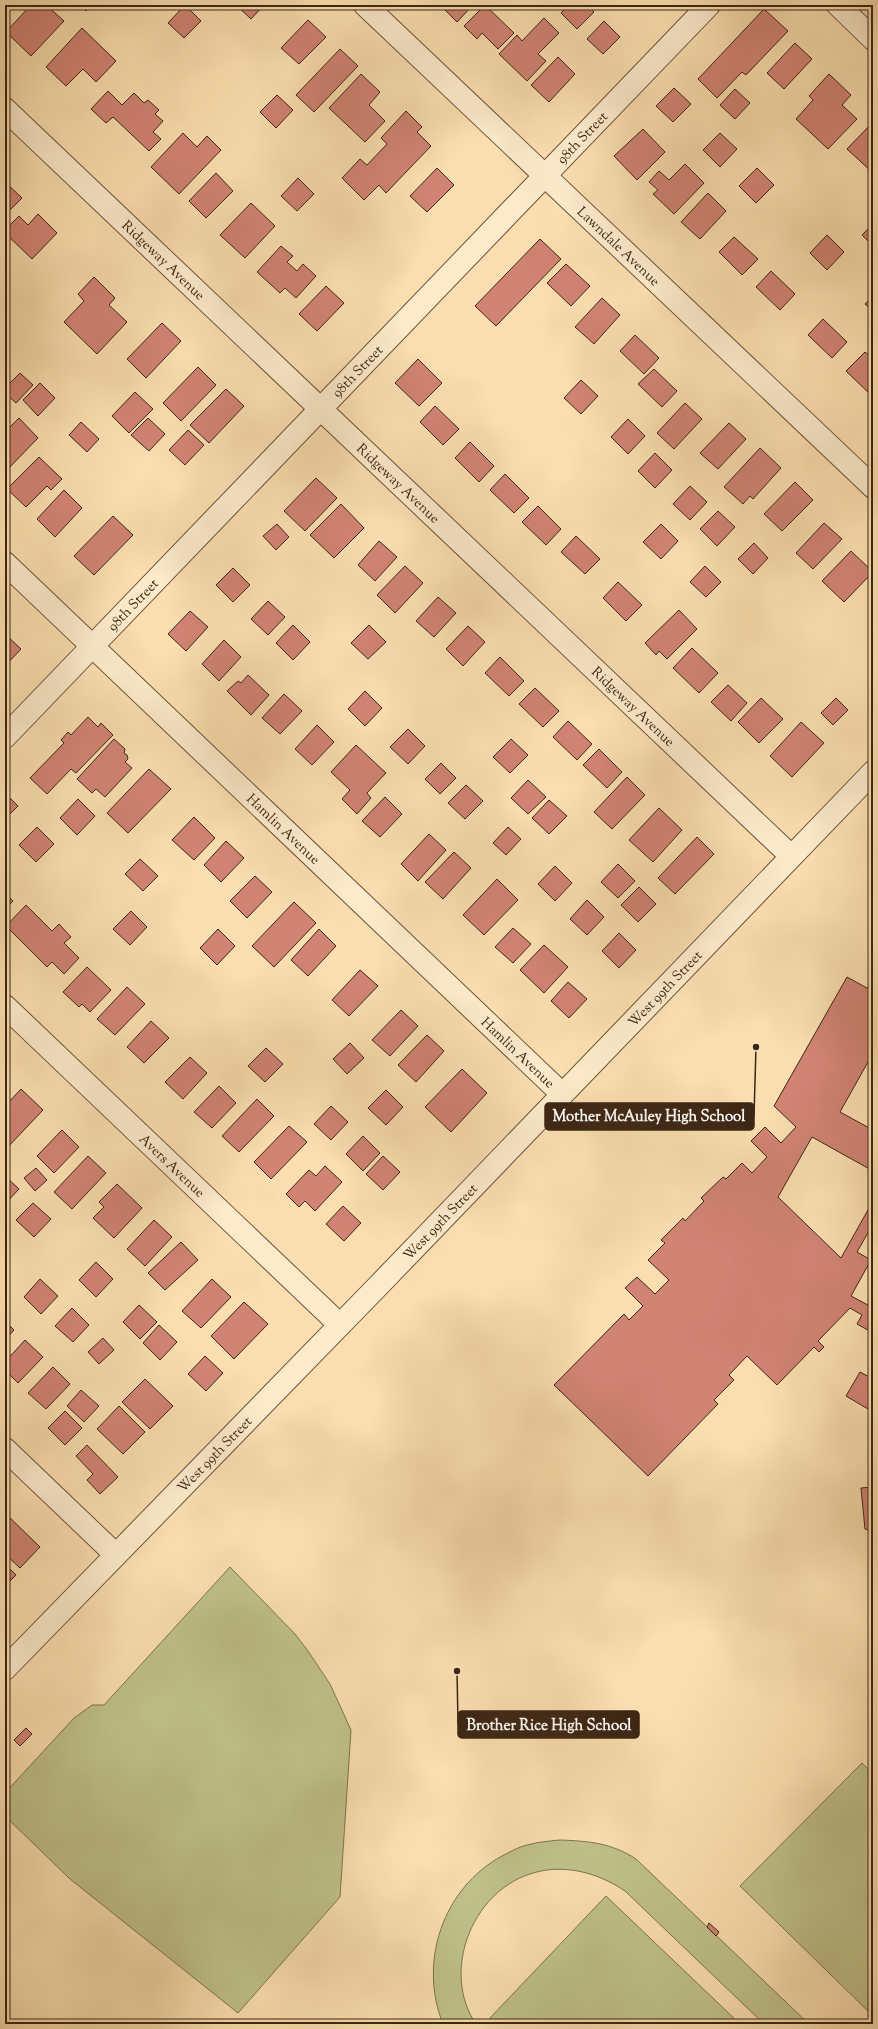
<svg xmlns="http://www.w3.org/2000/svg" width="878" height="2029" viewBox="0 0 878 2029" font-family="'Sorts Mill Goudy',serif">
  <rect width="100%" height="100%" fill="#fadeaf"/>
  <filter id="stains"><feTurbulence type="fractalNoise" baseFrequency=".005" numOctaves="4"/><feColorMatrix values="0 0 0 0 .2 0 0 0 0 .09 0 0 0 0 .02 0 0 0 .5 -.17"/></filter>
  <radialGradient id="worn" r=".72"><stop offset=".6" stop-color="#630" stop-opacity="0"/><stop offset="1" stop-color="#630" stop-opacity=".3"/></radialGradient>
  <g fill="#bfc18a" stroke="#7e744f">
    <polygon points="230,1567 295,1634 308,1651 330,1684 351,1730 340,1897 238,2013 70,1879 5,1816 5,1793 74,1718 92,1705 104,1705"/>
    <polygon points="862,1763 873,1774 873,2016 740,1886"/>
    <path d="M560,1840C588,1841 612,1843 636,1859L809,2024H764L625,1891C597,1872 562,1863 530,1874C471,1893 441,1973 476,2024H443C418,1962 443,1888 502,1856C510,1852 518,1847 527,1845C538,1842 549,1841 560,1840Z"/>
    <polygon points="606,1896 740,2024 497,2024 490,2018"/>
  </g>
  <g fill="#d18374" stroke="#3c2614">
    <polygon points="31,5 46,5 64,21 31,56 6,32"/>
    <polygon points="80,5 92,5 86,11"/>
    <polygon points="185,5 201,21 184,38 168,23"/>
    <polygon points="236,5 264,5 251,19"/>
    <polygon points="440,5 473,5 457,22"/>
    <polygon points="485,5 514,33 498,49 482,33 477,39 464,26"/>
    <polygon points="569,5 587,5 594,12 577,29 561,13"/>
    <polygon points="764,9 788,31 746,75 742,72 717,98 698,79"/>
    <polygon points="544,18 559,33 538,54 546,61 527,81 499,54 517,35 522,41"/>
    <polygon points="308,20 326,37 299,64 281,48"/>
    <polygon points="604,21 620,37 603,54 587,39"/>
    <polygon points="82,28 116,61 96,82 83,69 66,86 46,67"/>
    <polygon points="795,43 812,59 784,89 767,73"/>
    <polygon points="340,49 358,66 314,112 296,95"/>
    <polygon points="558,57 575,74 549,102 531,85"/>
    <polygon points="361,74 380,92 369,105 385,121 365,142 329,108"/>
    <polygon points="829,74 851,95 842,105 857,119 828,149 796,119 813,100 809,96"/>
    <polygon points="674,88 691,104 673,122 656,106"/>
    <polygon points="735,89 750,103 735,119 720,105"/>
    <polygon points="108,91 122,105 134,93 144,103 148,100 159,110 155,114 163,121 153,132 161,139 149,151 113,117 106,123 91,109"/>
    <polygon points="277,95 293,110 276,128 260,112"/>
    <polygon points="406,111 422,127 417,132 431,146 386,193 379,185 364,200 342,178 360,159 367,165 387,144 381,138"/>
    <polygon points="873,122 873,173 847,149"/>
    <polygon points="643,129 665,152 637,180 614,156"/>
    <polygon points="183,133 197,147 207,136 221,150 179,194 151,167"/>
    <polygon points="720,133 737,149 720,167 703,150"/>
    <polygon points="685,164 704,183 674,214 653,194 658,190 649,182 659,171 669,180"/>
    <polygon points="437,168 454,185 427,212 410,196"/>
    <polygon points="757,168 774,185 756,203 739,186"/>
    <polygon points="216,173 233,191 206,218 189,201"/>
    <polygon points="298,178 314,194 297,211 281,196"/>
    <polygon points="5,182 22,198 5,215"/>
    <polygon points="708,193 726,211 700,239 681,222"/>
    <polygon points="251,203 275,226 245,258 220,235"/>
    <polygon points="38,214 57,233 32,259 5,233 5,230 19,216 28,225"/>
    <polygon points="873,224 873,246 862,235"/>
    <polygon points="827,235 844,252 827,270 810,253"/>
    <polygon points="734,237 758,259 742,275 719,252"/>
    <polygon points="540,239 561,259 496,326 475,306"/>
    <polygon points="281,246 293,256 287,262 297,271 303,264 316,276 296,298 285,288 280,293 257,272"/>
    <polygon points="566,264 590,286 571,306 547,283"/>
    <polygon points="771,271 795,294 780,310 756,287"/>
    <polygon points="94,277 115,298 109,305 127,322 97,354 64,322 84,301 78,294"/>
    <polygon points="326,286 344,303 317,331 299,314"/>
    <polygon points="873,296 873,311 865,304"/>
    <polygon points="602,298 620,315 594,344 575,327"/>
    <polygon points="823,319 847,342 832,358 808,335"/>
    <polygon points="162,323 181,341 146,378 127,359"/>
    <polygon points="635,335 659,358 644,374 620,351"/>
    <polygon points="865,352 873,359 873,397 846,371"/>
    <polygon points="418,359 442,383 419,406 395,383"/>
    <polygon points="198,367 216,385 181,421 163,403"/>
    <polygon points="654,369 677,391 662,407 638,384"/>
    <polygon points="20,373 33,385 16,403 5,393 5,388"/>
    <polygon points="581,380 598,396 581,414 564,398"/>
    <polygon points="40,383 55,398 38,416 23,400"/>
    <polygon points="226,389 244,406 209,443 190,425"/>
    <polygon points="135,392 153,409 129,433 112,416"/>
    <polygon points="685,403 702,419 674,449 657,433"/>
    <polygon points="435,406 459,429 443,445 420,422"/>
    <polygon points="19,418 38,438 5,472 5,432"/>
    <polygon points="148,418 165,434 149,451 131,435"/>
    <polygon points="628,419 645,436 628,454 611,437"/>
    <polygon points="81,422 99,439 87,452 69,435"/>
    <polygon points="729,423 746,439 718,469 700,453"/>
    <polygon points="188,430 204,445 185,465 169,450"/>
    <polygon points="470,442 494,466 479,482 455,458"/>
    <polygon points="760,448 781,468 753,499 750,496 743,504 724,487"/>
    <polygon points="655,453 672,470 655,488 638,471"/>
    <polygon points="39,457 62,479 51,490 47,486 26,507 7,489"/>
    <polygon points="505,474 529,498 514,513 490,490"/>
    <polygon points="316,478 337,498 305,531 284,511"/>
    <polygon points="795,482 813,500 782,531 764,514"/>
    <polygon points="690,486 707,502 690,520 673,504"/>
    <polygon points="64,490 82,508 55,537 37,519"/>
    <polygon points="341,504 364,528 334,558 310,535"/>
    <polygon points="538,506 561,529 546,545 522,522"/>
    <polygon points="718,511 735,527 717,546 700,529"/>
    <polygon points="113,516 133,535 94,575 74,556"/>
    <polygon points="824,523 842,539 813,569 796,553"/>
    <polygon points="277,524 289,537 276,550 263,536"/>
    <polygon points="661,524 678,541 661,559 643,542"/>
    <polygon points="576,536 600,559 585,574 561,552"/>
    <polygon points="379,541 397,557 375,581 358,565"/>
    <polygon points="754,543 768,558 753,574 738,559"/>
    <polygon points="851,551 873,572 844,602 822,581"/>
    <polygon points="405,566 423,583 395,613 377,595"/>
    <polygon points="705,566 721,582 706,597 690,582"/>
    <polygon points="233,568 250,585 233,602 216,585"/>
    <polygon points="618,582 642,605 626,621 603,598"/>
    <polygon points="438,597 456,613 434,637 416,621"/>
    <polygon points="268,601 285,617 268,635 251,619"/>
    <polygon points="679,610 697,629 667,659 659,651 656,655 645,643"/>
    <polygon points="190,611 208,627 186,651 168,634"/>
    <polygon points="293,625 310,642 293,660 276,643"/>
    <polygon points="369,625 386,642 368,659 351,643"/>
    <polygon points="468,626 485,642 463,666 446,649"/>
    <polygon points="5,634 21,649 5,666"/>
    <polygon points="224,640 241,657 219,681 202,664"/>
    <polygon points="692,648 718,673 699,693 673,668"/>
    <polygon points="500,657 524,681 509,696 485,673"/>
    <polygon points="248,675 269,695 251,715 227,691 238,681 241,683"/>
    <polygon points="728,685 747,703 731,721 711,702"/>
    <polygon points="535,688 559,711 543,727 519,704"/>
    <polygon points="365,691 382,708 365,726 348,709"/>
    <polygon points="284,694 302,711 280,734 262,718"/>
    <polygon points="761,698 783,719 759,743 738,722"/>
    <polygon points="836,698 848,710 833,725 821,713"/>
    <polygon points="88,717 98,727 101,723 113,735 76,773 71,769 47,794 30,778 64,743 61,740 68,732 71,735"/>
    <polygon points="568,721 592,744 577,760 553,737"/>
    <polygon points="801,722 824,743 792,777 770,756"/>
    <polygon points="317,725 334,742 312,765 295,749"/>
    <polygon points="408,729 425,746 408,764 390,747"/>
    <polygon points="114,739 125,749 124,753 127,755 128,759 125,762 132,768 105,797 96,789 92,793 77,779"/>
    <polygon points="511,739 528,755 510,773 493,757"/>
    <polygon points="356,745 386,773 367,793 371,798 357,814 342,799 350,790 331,772"/>
    <polygon points="599,749 622,772 607,788 583,765"/>
    <polygon points="441,763 456,778 440,794 425,779"/>
    <polygon points="149,769 171,789 128,833 107,813"/>
    <polygon points="627,777 645,795 612,829 594,812"/>
    <polygon points="528,780 546,797 528,814 511,798"/>
    <polygon points="466,785 483,801 465,819 448,803"/>
    <polygon points="5,793 18,806 5,819"/>
    <polygon points="385,797 402,814 380,837 362,821"/>
    <polygon points="78,799 95,816 77,835 60,818"/>
    <polygon points="549,800 567,816 549,834 532,818"/>
    <polygon points="659,808 682,830 653,862 629,840"/>
    <polygon points="194,817 215,838 194,860 172,840"/>
    <polygon points="37,827 54,844 36,862 19,845"/>
    <polygon points="508,827 521,839 506,855 493,843"/>
    <polygon points="429,834 446,850 418,881 401,864"/>
    <polygon points="697,837 714,854 675,894 658,878"/>
    <polygon points="226,841 244,858 221,882 204,865"/>
    <polygon points="454,852 471,868 443,899 425,882"/>
    <polygon points="140,859 158,876 143,891 125,874"/>
    <polygon points="618,864 635,881 618,898 601,882"/>
    <polygon points="555,866 572,883 555,901 538,884"/>
    <polygon points="255,876 272,892 247,918 230,901"/>
    <polygon points="497,879 518,900 484,935 463,915"/>
    <polygon points="639,887 656,904 638,922 621,905"/>
    <polygon points="5,893 13,901 5,909"/>
    <polygon points="587,900 604,917 587,935 570,919"/>
    <polygon points="294,902 316,923 274,967 252,946"/>
    <polygon points="26,905 52,931 59,924 71,937 64,943 79,958 64,974 52,962 47,967 6,926"/>
    <polygon points="131,911 147,927 130,945 113,929"/>
    <polygon points="513,928 531,944 513,963 495,947"/>
    <polygon points="218,929 235,946 217,965 200,948"/>
    <polygon points="319,929 336,946 308,976 291,960"/>
    <polygon points="619,933 636,950 619,968 602,951"/>
    <polygon points="544,945 568,967 544,993 520,970"/>
    <polygon points="87,967 111,990 90,1012 82,1004 79,1007 63,992"/>
    <polygon points="360,970 378,986 349,1016 332,1000"/>
    <polygon points="847,977 867,988 873,984 873,1053 840,1112 873,1130 873,1171 812,1137 778,1197 841,1258 873,1201 873,1224 857,1252 871,1260 851,1296 868,1305 873,1298 873,1333 857,1324 862,1315 850,1308 818,1341 824,1347 819,1352 814,1347 777,1385 747,1356 729,1375 734,1380 714,1400 718,1404 648,1476 554,1385 624,1314 629,1320 643,1306 625,1288 637,1277 655,1294 669,1280 648,1260 665,1243 661,1240 683,1218 685,1221 704,1201 701,1198 723,1177 726,1179 742,1163 752,1173 767,1157 751,1141 765,1127 781,1143 796,1127 774,1106"/>
    <polygon points="568,982 587,999 569,1018 551,1001"/>
    <polygon points="127,987 145,1004 115,1035 97,1019"/>
    <polygon points="401,1010 418,1026 390,1056 372,1040"/>
    <polygon points="151,1021 169,1038 144,1063 127,1047"/>
    <polygon points="427,1035 444,1051 416,1082 398,1065"/>
    <polygon points="350,1043 364,1058 347,1074 333,1059"/>
    <polygon points="266,1048 283,1064 265,1082 248,1066"/>
    <polygon points="190,1057 207,1073 183,1099 165,1082"/>
    <polygon points="462,1069 487,1093 451,1132 425,1107"/>
    <polygon points="219,1086 236,1103 212,1128 194,1112"/>
    <polygon points="21,1089 43,1110 6,1149 5,1106"/>
    <polygon points="386,1090 403,1107 386,1125 368,1108"/>
    <polygon points="257,1099 274,1116 239,1152 222,1136"/>
    <polygon points="331,1106 348,1122 331,1140 314,1124"/>
    <polygon points="289,1126 307,1142 271,1179 254,1162"/>
    <polygon points="62,1130 79,1147 54,1173 37,1156"/>
    <polygon points="363,1136 380,1153 363,1171 346,1154"/>
    <polygon points="88,1156 106,1173 72,1209 54,1192"/>
    <polygon points="383,1156 400,1172 383,1190 366,1174"/>
    <polygon points="325,1166 342,1182 315,1211 305,1201 299,1207 286,1194 309,1170 316,1176"/>
    <polygon points="36,1168 47,1180 35,1191 24,1178"/>
    <polygon points="5,1176 19,1189 5,1204"/>
    <polygon points="117,1184 142,1208 114,1238 93,1218 104,1207 99,1202"/>
    <polygon points="33,1203 51,1219 34,1237 16,1220"/>
    <polygon points="343,1206 361,1223 344,1241 326,1224"/>
    <polygon points="154,1220 172,1237 145,1266 127,1249"/>
    <polygon points="181,1242 198,1260 165,1290 148,1273"/>
    <polygon points="96,1262 113,1279 96,1297 79,1280"/>
    <polygon points="40,1279 58,1296 41,1314 24,1297"/>
    <polygon points="212,1279 231,1297 201,1328 182,1311"/>
    <polygon points="244,1302 268,1324 234,1359 211,1336"/>
    <polygon points="139,1305 157,1322 140,1339 123,1322"/>
    <polygon points="72,1308 89,1325 73,1342 55,1326"/>
    <polygon points="5,1321 14,1330 5,1340"/>
    <polygon points="159,1325 177,1342 160,1360 143,1343"/>
    <polygon points="103,1338 114,1350 99,1364 88,1352"/>
    <polygon points="25,1340 43,1357 18,1383 5,1370 5,1362"/>
    <polygon points="205,1356 223,1373 206,1391 188,1374"/>
    <polygon points="53,1367 70,1384 46,1409 28,1393"/>
    <polygon points="860,1372 873,1379 873,1412 846,1396"/>
    <polygon points="145,1379 173,1406 150,1429 122,1402"/>
    <polygon points="81,1390 99,1406 84,1422 67,1406"/>
    <polygon points="119,1406 145,1432 123,1454 97,1429"/>
    <polygon points="65,1411 82,1428 65,1445 48,1428"/>
    <polygon points="87,1445 118,1477 100,1494 87,1480 93,1474 76,1456"/>
    <polygon points="873,1487 873,1531 865,1529 861,1488"/>
    <polygon points="5,1513 40,1547 20,1568 5,1554"/>
    <polygon points="5,1564 16,1575 5,1586"/>
    <polygon points="26,1728 32,1734 20,1746 14,1740"/>
    <polygon points="709,1923 719,1932 716,1936 707,1927"/>
  </g>
  <g fill="none" stroke-linecap="round" stroke-linejoin="round">
    <g stroke="#6c543b" stroke-width="24">
      <g id="minor">
        <path id="s1" d="M365,5L873,487"/>
        <polyline points="838,5 873,39"/>
        <path id="s2" d="M5,109L791,856"/>
        <path id="s3" d="M5,563L562,1094"/>
        <path id="s4" d="M5,737L709,5"/>
        <path id="s5" d="M5,1006L340,1325"/>
        <polyline points="5,1449 116,1555"/>
        <path id="s6" d="M5,1669L378,1286L873,772"/>
      </g>
    </g>
    <use href="#minor" stroke="#fceacb" stroke-width="22"/>
  </g>
  <g text-anchor="middle" stroke-width="3" stroke-linejoin="round" paint-order="stroke">
    <g font-size="14" fill="#3c2614" stroke="#fceacb">
      <text dy="5" stroke="none"><textPath href="#s4" startOffset="832">98th Street</textPath></text>
      <text dy="5" stroke="none"><textPath href="#s1" startOffset="350">Lawndale Avenue</textPath></text>
      <text dy="5" stroke="none"><textPath href="#s2" startOffset="219">Ridgeway Avenue</textPath></text>
      <text dy="5" stroke="none"><textPath href="#s4" startOffset="508">98th Street</textPath></text>
      <text dy="5" stroke="none"><textPath href="#s2" startOffset="543">Ridgeway Avenue</textPath></text>
      <text dy="5" stroke="none"><textPath href="#s4" startOffset="184">98th Street</textPath></text>
      <text dy="5" stroke="none"><textPath href="#s2" startOffset="867">Ridgeway Avenue</textPath></text>
      <text dy="5" stroke="none"><textPath href="#s3" startOffset="385">Hamlin Avenue</textPath></text>
      <text dy="5" stroke="none"><textPath href="#s6" startOffset="948">West 99th Street</textPath></text>
      <text dy="5" stroke="none"><textPath href="#s3" startOffset="709">Hamlin Avenue</textPath></text>
      <text dy="5" stroke="none"><textPath href="#s5" startOffset="231">Avers Avenue</textPath></text>
      <text dy="5" stroke="none"><textPath href="#s6" startOffset="624">West 99th Street</textPath></text>
      <text dy="5" stroke="none"><textPath href="#s6" startOffset="300">West 99th Street</textPath></text>
    </g>
  </g>
  <path fill="none" stroke="#3c2614" stroke-width="1.5" d="M756 1047L754 1116M457 1671L458 1724"/>
  <g fill="#3c2614" stroke="#fceacb" stroke-width="1.5">
    <circle cx="756" cy="1047" r="4"/>
    <circle cx="457" cy="1671" r="4"/>
  </g>
  <g fill="#3c2614" stroke="#3c2614" stroke-width="1.5">
    <rect x="545" y="1103" width="209" height="27" rx="4"/>
    <rect x="458" y="1711" width="181" height="27" rx="4"/>
  </g>
  <g font-size="15" text-anchor="middle" font-weight="bold" fill="#fff">
    <text x="649" y="1121">Mother McAuley High School</text>
    <text x="549" y="1730">Brother Rice High School</text>
  </g>
  <rect width="878" height="2029" fill="none" stroke="#fadeaf" stroke-width="20"/>
  <rect x="6" y="6" width="866" height="2017" fill="none" stroke="#3c2614" stroke-width="2"/>
  <rect x="10" y="10" width="858" height="2009" fill="none" stroke="#3c2614"/>
  <rect width="100%" height="100%" filter="url(#stains)"/>
  <rect width="100%" height="100%" fill="url(#worn)"/>
</svg>
